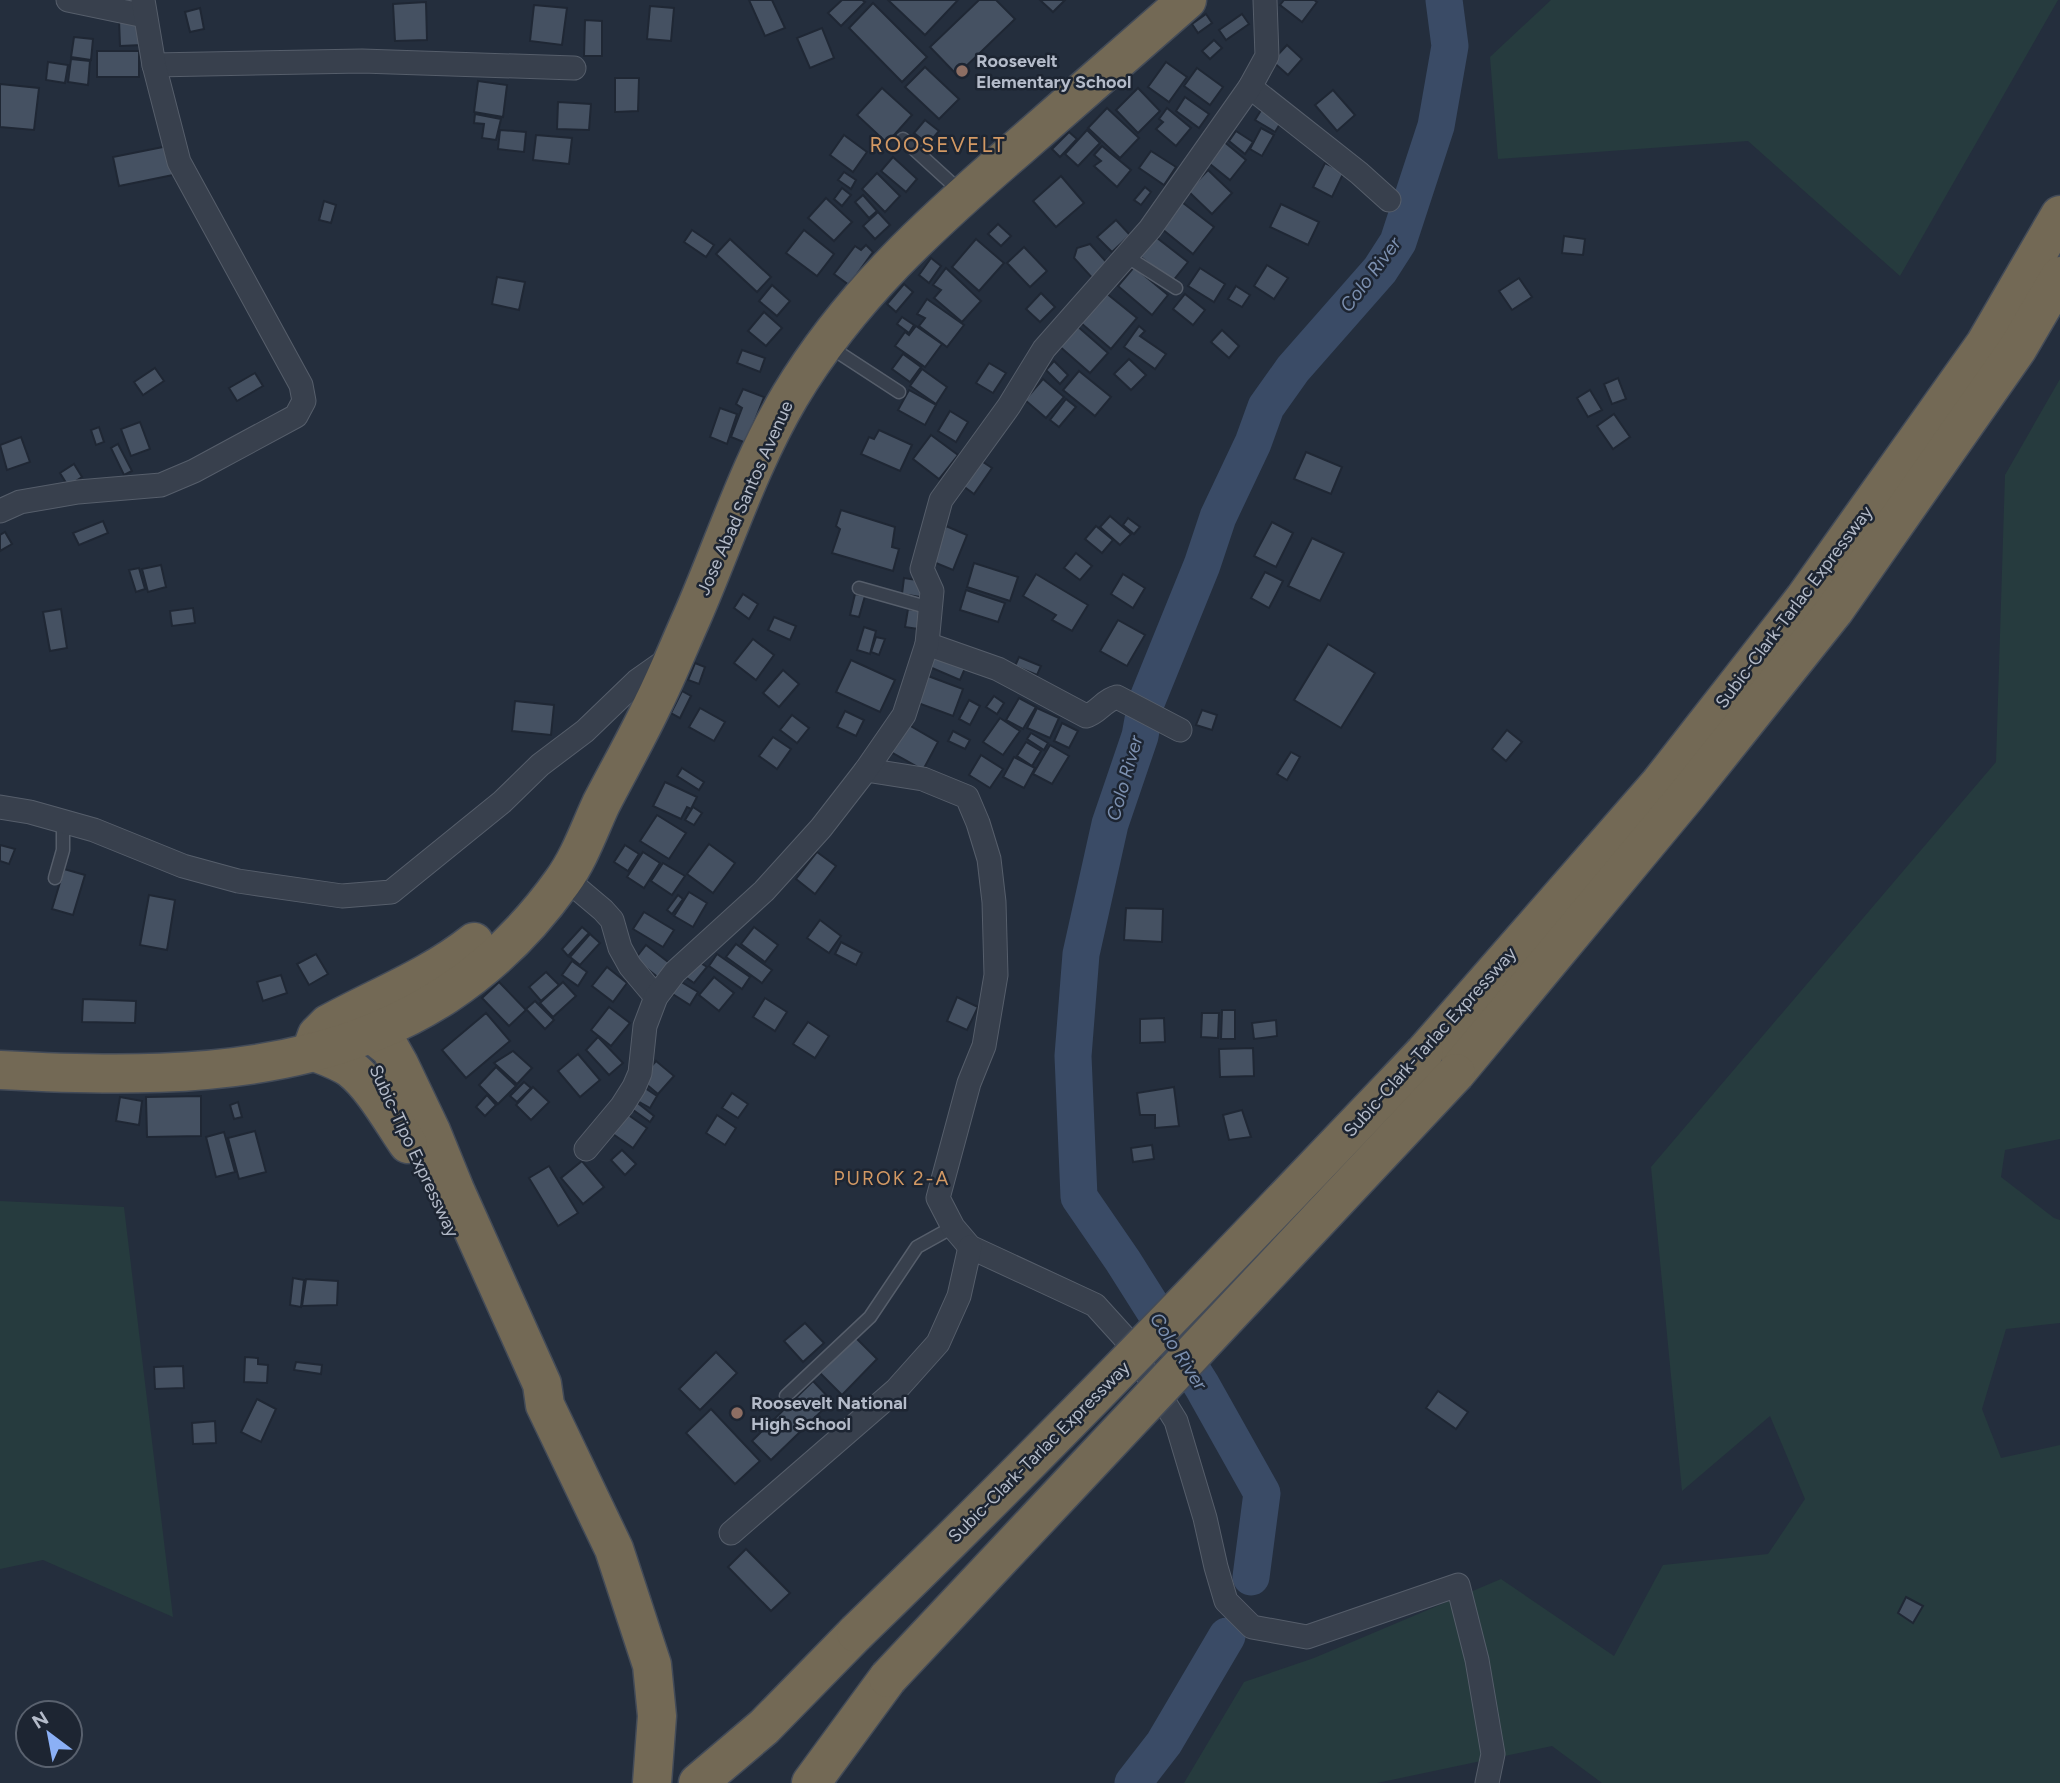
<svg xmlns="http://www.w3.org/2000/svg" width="2060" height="1783" viewBox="0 0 2060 1783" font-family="Figtree,sans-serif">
  <rect width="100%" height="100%" fill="#242e3d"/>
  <g fill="#263b3e">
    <polygon points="1551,0 2058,0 1900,276 1748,141 1498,159 1490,57"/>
    <polygon points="2060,379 2060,1139 2005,1150 2001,1177 2054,1218 2060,1220 2060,1323 2006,1329 1982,1409 2001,1458 2060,1445 2060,1783 1602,1783 1552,1746 1377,1783 1184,1783 1244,1682 1314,1658 1501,1579 1614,1656 1663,1565 1768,1554 1805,1499 1770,1416 1682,1491 1651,1167 1996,762 2005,475"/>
    <polygon points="0,1201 124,1207 173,1617 43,1560 0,1569"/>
  </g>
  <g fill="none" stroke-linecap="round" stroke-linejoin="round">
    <g stroke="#3a4b66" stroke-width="37">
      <polyline points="1251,1577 1262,1493 1202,1386 1123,1261 1079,1197 1073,1056 1081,954 1110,824 1140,736 1146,703 1202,565 1218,517 1253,443 1266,407 1293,369 1380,270 1398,242 1436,126 1450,46 1444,0"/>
      <polyline points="1133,1783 1164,1743 1227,1636"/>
    </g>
  </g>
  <g fill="#455162" stroke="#1f2734" stroke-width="2">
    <polygon points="749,0 772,0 785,28 765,36"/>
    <polygon points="842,0 862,0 865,2 841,26 828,13"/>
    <polygon points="888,0 958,0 925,35"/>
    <polygon points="979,0 996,0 1015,19 957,75 930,47"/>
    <polygon points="1040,0 1065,0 1053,12"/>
    <polygon points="1284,0 1314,0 1317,2 1302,22 1280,5"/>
    <polygon points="426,2 427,40 395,41 393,4"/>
    <polygon points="873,3 927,57 902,82 849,28"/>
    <polygon points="534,5 567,8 562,45 530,41"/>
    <polygon points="650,6 674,8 671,41 647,39"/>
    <polygon points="200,8 204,29 190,32 185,12"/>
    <polygon points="1206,14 1212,23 1198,33 1192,24"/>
    <polygon points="1242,14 1249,24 1226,40 1219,30"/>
    <polygon points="141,19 142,45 120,46 119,20"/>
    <polygon points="585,20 602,21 602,56 584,56"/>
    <polygon points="822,28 834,58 810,68 797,38"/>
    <polygon points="74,37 93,39 91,60 71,57"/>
    <polygon points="1214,40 1222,48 1210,59 1202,51"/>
    <polygon points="1287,45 1302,59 1288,75 1272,61"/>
    <rect x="97" y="51" width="42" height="26"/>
    <polygon points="71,59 90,61 88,85 68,82"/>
    <polygon points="48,62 68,65 65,83 46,80"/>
    <polygon points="1166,62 1187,77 1169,102 1148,87"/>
    <polygon points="925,67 959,99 939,119 905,87"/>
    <polygon points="1197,68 1223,87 1210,105 1184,86"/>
    <polygon points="615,78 639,78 638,111 615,112"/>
    <polygon points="478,81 507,85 503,117 474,112"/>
    <polygon points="0,84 39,88 34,130 0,127"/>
    <polygon points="882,88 912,115 887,143 857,115"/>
    <polygon points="1138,88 1160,111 1138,133 1116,110"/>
    <polygon points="1333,90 1355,115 1337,131 1315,105"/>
    <polygon points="1185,97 1209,114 1199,128 1176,111"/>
    <polygon points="558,102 591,104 589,130 557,129"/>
    <polygon points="1263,107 1283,119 1275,132 1255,120"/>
    <polygon points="1107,108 1139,138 1120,158 1088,128"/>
    <polygon points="1167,108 1191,128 1176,146 1156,129 1163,122 1159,119"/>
    <polygon points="475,114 501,119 496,140 482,138 484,124 474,123"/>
    <polygon points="925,120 939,131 928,144 914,133"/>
    <polygon points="1261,128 1274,135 1262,156 1250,149"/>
    <polygon points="500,130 526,132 524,152 498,149"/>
    <polygon points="1087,130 1100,143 1078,166 1065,154"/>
    <polygon points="1236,131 1253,142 1245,154 1229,141"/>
    <polygon points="1069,132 1077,139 1060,157 1052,149"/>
    <polygon points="536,135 572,138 569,164 533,160"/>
    <polygon points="844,135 867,152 853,172 830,155"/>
    <polygon points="1222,140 1246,160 1230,180 1205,160"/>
    <polygon points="168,146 173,175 119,186 113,157"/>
    <polygon points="1102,146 1131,170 1117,187 1094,166 1101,161 1094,155"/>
    <polygon points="1151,151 1176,167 1164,185 1139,168"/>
    <polygon points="893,157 917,179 906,192 881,171"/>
    <polygon points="1325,163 1344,172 1332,197 1313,187"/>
    <polygon points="1208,170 1232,193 1212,214 1188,191"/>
    <polygon points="844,172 856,180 851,189 838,180"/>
    <polygon points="877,173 900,196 885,212 862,189"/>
    <polygon points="1061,176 1084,203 1056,227 1033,201"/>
    <polygon points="1145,187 1151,192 1141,205 1134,200"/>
    <polygon points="842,188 851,195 842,206 834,199"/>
    <polygon points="863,195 877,211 869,218 855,202"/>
    <polygon points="826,198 852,222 834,241 808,218"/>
    <polygon points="1178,199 1214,227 1193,254 1162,229"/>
    <polygon points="324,201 336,205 331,223 319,220"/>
    <polygon points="1281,204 1319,222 1308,245 1270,227"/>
    <polygon points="878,212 890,225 875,239 863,226"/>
    <polygon points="1116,220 1130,235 1112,252 1097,237"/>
    <polygon points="998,224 1011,236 1001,246 988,234"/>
    <polygon points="692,230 714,245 706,257 684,242"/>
    <polygon points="804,230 834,254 817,276 786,253"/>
    <polygon points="1152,234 1188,262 1172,282 1137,254"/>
    <polygon points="1564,236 1585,239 1583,255 1562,253"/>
    <polygon points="730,239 771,277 757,292 716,254"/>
    <polygon points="976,239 1004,263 979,291 952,267"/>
    <polygon points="1090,244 1109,265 1095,281 1074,258 1077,248"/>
    <polygon points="866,245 873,252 849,285 834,274 855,246 861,250"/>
    <polygon points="1024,247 1047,271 1030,287 1007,263"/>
    <polygon points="931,258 941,266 929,283 919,275"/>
    <polygon points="1267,265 1288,278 1274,299 1254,286"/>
    <polygon points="1134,267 1168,295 1152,315 1118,286"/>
    <polygon points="946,268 981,301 962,322 934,298 941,290 933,285"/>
    <polygon points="1200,268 1225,284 1214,302 1188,286"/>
    <polygon points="497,277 525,282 519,310 492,304"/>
    <polygon points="1519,278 1532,297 1512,310 1499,291"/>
    <polygon points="904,284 913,292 896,312 887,304"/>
    <polygon points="772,285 790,301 777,316 759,301"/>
    <polygon points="1236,286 1250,295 1242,307 1228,299"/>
    <polygon points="1041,293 1055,307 1040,322 1026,309"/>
    <polygon points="1106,293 1137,318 1111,349 1081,323"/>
    <polygon points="1185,294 1205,310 1193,325 1173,309"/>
    <polygon points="927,299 964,325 947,347 919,326 925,318 917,314"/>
    <polygon points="764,312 782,328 766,346 748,331"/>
    <polygon points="902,317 914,325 909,333 897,324"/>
    <polygon points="1076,325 1108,353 1090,373 1058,345"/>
    <polygon points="916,326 942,344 925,367 895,346 905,332 909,335"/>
    <polygon points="1139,326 1145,331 1140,336 1166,354 1155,369 1124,347"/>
    <polygon points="1222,330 1239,346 1229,358 1211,342"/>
    <polygon points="742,350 765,358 760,372 737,363"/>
    <polygon points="903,354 921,367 910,382 892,369"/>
    <polygon points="1129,359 1146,375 1131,390 1114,374"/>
    <polygon points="1054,361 1068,375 1060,384 1046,370"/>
    <polygon points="989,363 1006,373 993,393 976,383"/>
    <polygon points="155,368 164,381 143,395 134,382"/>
    <polygon points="922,369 947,387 936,404 910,386"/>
    <polygon points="1079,371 1111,397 1095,416 1063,390"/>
    <polygon points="255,373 263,386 237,401 229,388"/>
    <polygon points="1618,378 1626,399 1612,404 1604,384"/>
    <polygon points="1043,379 1064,397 1046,418 1025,400"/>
    <polygon points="743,389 764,397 746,443 731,437 742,408 736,404"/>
    <polygon points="909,390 936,405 925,425 898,410"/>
    <polygon points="1590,390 1602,410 1588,417 1577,398"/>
    <polygon points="1066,399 1076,407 1059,427 1050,420"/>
    <polygon points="720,408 737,414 727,444 710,437"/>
    <polygon points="950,411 968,422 956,442 938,431"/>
    <polygon points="1614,414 1630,437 1613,449 1597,426"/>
    <polygon points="140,422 150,449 131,456 121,429"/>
    <polygon points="99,427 104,442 96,445 91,430"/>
    <polygon points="879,430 912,445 900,471 861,454 869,437 874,439"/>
    <polygon points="931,435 958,455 939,479 913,459"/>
    <polygon points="21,437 30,462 7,470 0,445"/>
    <polygon points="118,444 132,471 124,475 111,448"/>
    <polygon points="1306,452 1342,467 1331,494 1294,479"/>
    <polygon points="977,458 992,468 974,494 959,483"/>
    <polygon points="74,464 82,477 68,486 60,473"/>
    <polygon points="841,510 895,527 892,547 899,549 893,571 832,553 840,529 836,526"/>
    <polygon points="1110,516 1131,534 1120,545 1100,527"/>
    <polygon points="1128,518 1140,527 1134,534 1123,525"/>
    <polygon points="103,521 108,533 79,545 73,533"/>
    <polygon points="1272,522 1293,533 1276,567 1254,556"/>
    <polygon points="946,526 967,535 953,570 931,561"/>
    <polygon points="1096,526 1113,540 1102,553 1085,539"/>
    <polygon points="5,532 12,544 0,551 0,535"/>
    <polygon points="1312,538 1344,553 1320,601 1288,586"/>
    <polygon points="1076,553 1092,566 1080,580 1064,568"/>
    <polygon points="974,563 1018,577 1010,601 967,587"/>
    <polygon points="161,565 166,587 148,592 142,569"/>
    <polygon points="139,568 145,589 136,592 129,570"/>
    <polygon points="1265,572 1283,581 1269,608 1251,598"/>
    <polygon points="1036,574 1088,605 1072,631 1052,620 1056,615 1023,596"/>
    <polygon points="1123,574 1145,588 1133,608 1111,594"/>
    <polygon points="904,578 923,581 920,597 902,594"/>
    <polygon points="966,590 1005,603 998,622 960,610"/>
    <polygon points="743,594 758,604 749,619 734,608"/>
    <polygon points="855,594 865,596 859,617 850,615"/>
    <polygon points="193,608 195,623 172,626 170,611"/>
    <polygon points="61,609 67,648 50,651 43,612"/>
    <polygon points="908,609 920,611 918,629 905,627"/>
    <polygon points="774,617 796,626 790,640 768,630"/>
    <polygon points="1118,620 1145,635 1127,666 1100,651"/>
    <polygon points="864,627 876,631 870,654 857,650"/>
    <polygon points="876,637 885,639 879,655 871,652"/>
    <polygon points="753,639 774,655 756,680 734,663"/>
    <polygon points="1328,644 1375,673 1341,728 1294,700"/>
    <polygon points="931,651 966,666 960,680 925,665"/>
    <polygon points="1019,657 1041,666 1037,675 1015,666"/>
    <polygon points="851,660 895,680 880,712 836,692"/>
    <polygon points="695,663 705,667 699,684 688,680"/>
    <polygon points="783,670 799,684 779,707 763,693"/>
    <polygon points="928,676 963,689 953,716 918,703"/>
    <polygon points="682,691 691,696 680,718 671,713"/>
    <polygon points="994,696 1004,703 997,714 986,707"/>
    <polygon points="1019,698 1036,707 1023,729 1006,720"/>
    <polygon points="969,700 980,706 970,725 959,719"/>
    <polygon points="515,701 554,705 551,735 512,731"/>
    <polygon points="700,708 725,722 714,741 689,727"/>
    <polygon points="1037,708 1059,718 1050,738 1027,728"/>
    <polygon points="1202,710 1217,715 1212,730 1196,725"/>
    <polygon points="845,711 864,720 856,736 837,727"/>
    <polygon points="792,715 809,728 797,743 780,730"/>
    <polygon points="1000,718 1020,731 1003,755 983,742"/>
    <polygon points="1062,723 1078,731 1069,748 1054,741"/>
    <polygon points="907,724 938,742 923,770 891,752"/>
    <polygon points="1507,730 1522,742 1506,761 1492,749"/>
    <polygon points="953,731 970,740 965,749 948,741"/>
    <polygon points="1031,733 1048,743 1044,750 1027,739"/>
    <polygon points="773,737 791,749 777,769 759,756"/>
    <polygon points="1026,742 1041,751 1032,766 1017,756"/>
    <polygon points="1050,745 1069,756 1052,784 1033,774"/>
    <polygon points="1291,752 1300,757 1287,780 1277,774"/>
    <polygon points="981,755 1003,769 990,788 969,775"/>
    <polygon points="1014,757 1035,768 1024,788 1003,777"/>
    <polygon points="682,768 704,782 699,790 677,776"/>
    <polygon points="665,782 697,797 691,809 687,807 681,819 653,806"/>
    <polygon points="693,807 702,813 694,825 685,820"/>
    <polygon points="657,815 686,833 669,859 640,841"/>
    <polygon points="709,844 735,863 713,893 687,874"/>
    <polygon points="0,845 15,849 9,864 0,861"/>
    <polygon points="625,845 639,854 628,871 614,862"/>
    <polygon points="643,852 660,863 644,888 627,877"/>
    <polygon points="817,852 836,866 815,894 796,879"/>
    <polygon points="663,863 685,876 672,895 651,881"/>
    <polygon points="64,869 85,875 73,915 52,909"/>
    <polygon points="689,892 707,903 693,927 674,916"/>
    <polygon points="149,895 175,900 167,950 140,945"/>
    <polygon points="678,895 683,899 672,914 667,910"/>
    <polygon points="1126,908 1163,909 1162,942 1124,940"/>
    <polygon points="644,912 674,930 663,947 633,929"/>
    <polygon points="820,920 841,936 829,953 807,938"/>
    <polygon points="582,927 589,933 568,956 562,949"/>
    <polygon points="754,927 778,945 765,962 741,944"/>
    <polygon points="590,934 600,943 580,965 570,957"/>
    <polygon points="841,942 862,953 856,965 835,954"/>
    <polygon points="736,944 772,970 762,983 726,957"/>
    <polygon points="646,945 672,965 660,979 635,959"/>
    <polygon points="316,954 328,974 309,985 297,964"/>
    <polygon points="717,954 750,977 742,989 709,966"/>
    <polygon points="696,960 707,967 694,983 684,976"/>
    <polygon points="572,961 587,972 578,986 562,975"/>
    <polygon points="607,967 627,983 613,1002 592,986"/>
    <polygon points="546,972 559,985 541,1001 529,987"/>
    <polygon points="281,975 287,993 263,1001 257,982"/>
    <polygon points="714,977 734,993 719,1011 699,995"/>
    <polygon points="678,980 698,992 690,1005 671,993"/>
    <polygon points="499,982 526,1010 509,1026 482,998"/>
    <polygon points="563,982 576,996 553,1017 540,1003"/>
    <polygon points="957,997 978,1007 967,1030 947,1021"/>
    <polygon points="765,998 787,1012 775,1031 753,1017"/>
    <polygon points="83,999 136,1001 135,1023 82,1022"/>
    <polygon points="535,1001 554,1020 545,1029 526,1009"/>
    <polygon points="609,1007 630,1023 611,1046 591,1030"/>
    <polygon points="1222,1010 1235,1010 1235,1039 1221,1039"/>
    <polygon points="486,1013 510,1041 466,1078 442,1050"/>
    <polygon points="1202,1013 1219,1013 1218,1038 1201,1037"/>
    <polygon points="1164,1018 1165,1042 1140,1043 1140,1019"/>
    <polygon points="1276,1020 1277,1036 1254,1039 1252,1023"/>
    <polygon points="808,1022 829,1036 815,1058 793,1044"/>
    <polygon points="598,1037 623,1063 609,1075 586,1050"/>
    <polygon points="1253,1048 1254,1076 1220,1077 1219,1049"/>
    <polygon points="513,1051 532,1068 517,1084 494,1063"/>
    <polygon points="578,1054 600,1080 580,1097 558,1071"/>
    <polygon points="656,1061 674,1076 658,1094 640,1079"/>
    <polygon points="496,1067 516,1086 498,1104 479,1085"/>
    <polygon points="524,1082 531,1088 517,1102 510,1096"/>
    <polygon points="642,1086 657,1096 650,1108 634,1099"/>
    <polygon points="533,1087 549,1102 531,1120 516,1105"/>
    <polygon points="1174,1087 1179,1126 1155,1128 1155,1115 1140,1115 1137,1093"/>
    <polygon points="732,1093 748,1104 738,1118 722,1108"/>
    <polygon points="487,1095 496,1105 485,1116 476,1107"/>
    <polygon points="201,1096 201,1136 147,1137 146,1097"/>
    <polygon points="120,1097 142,1101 139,1125 116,1121"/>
    <polygon points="634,1100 654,1116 650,1122 629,1107"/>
    <polygon points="238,1102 242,1117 234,1119 230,1105"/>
    <polygon points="1242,1110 1251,1137 1229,1140 1223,1115"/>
    <polygon points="624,1112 647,1128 633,1148 610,1132"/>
    <polygon points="717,1115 736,1128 725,1145 706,1133"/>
    <polygon points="255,1131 266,1172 239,1179 228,1138"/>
    <polygon points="224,1132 235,1172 216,1177 206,1137"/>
    <polygon points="1152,1145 1154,1159 1133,1162 1131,1148"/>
    <polygon points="622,1150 636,1164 625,1175 611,1160"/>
    <polygon points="582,1161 604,1187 583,1204 561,1178"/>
    <polygon points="549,1166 578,1213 558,1226 529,1178"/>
    <polygon points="293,1278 304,1280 301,1307 290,1305"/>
    <polygon points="306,1279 338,1281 337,1305 302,1306"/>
    <polygon points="805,1323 824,1343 803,1362 784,1341"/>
    <polygon points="855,1337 877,1359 842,1395 820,1373"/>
    <polygon points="716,1352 737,1373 700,1410 679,1389"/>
    <polygon points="245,1357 258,1358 258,1364 268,1365 267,1383 244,1382"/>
    <polygon points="296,1362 322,1365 321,1374 294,1370"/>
    <polygon points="183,1366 184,1388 155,1389 154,1367"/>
    <polygon points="813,1381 832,1401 771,1460 752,1441"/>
    <polygon points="1438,1391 1468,1412 1456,1429 1426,1408"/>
    <polygon points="257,1399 276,1409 261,1442 241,1432"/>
    <polygon points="711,1409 760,1461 735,1484 686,1433"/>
    <polygon points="215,1421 216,1443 193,1444 192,1423"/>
    <polygon points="746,1549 790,1593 771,1611 728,1567"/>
    <polygon points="1906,1597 1923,1606 1913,1623 1898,1613"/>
  </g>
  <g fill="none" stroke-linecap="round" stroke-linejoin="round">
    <g stroke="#565e6b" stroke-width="15">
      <g id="lane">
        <polyline points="903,139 961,192"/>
        <polyline points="1126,256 1176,288"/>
        <polyline points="827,345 899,392"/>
        <polyline points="859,588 930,608"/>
        <polyline points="55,878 63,850 63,821"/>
        <polyline points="786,1396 870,1317 917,1247 953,1227"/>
      </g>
    </g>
    <g stroke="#565e6b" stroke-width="25">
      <g id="street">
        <polyline points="68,0 145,16"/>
        <polyline points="154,65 362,61 574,68"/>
        <polyline points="1250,87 1359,173 1389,200"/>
        <polyline points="0,511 20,502 78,492 161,485 194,471 296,416 304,401 301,385 179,162 154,65 143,0"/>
        <path d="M927,644L998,669L1086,716C1098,713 1104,700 1117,697L1180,730"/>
        <polyline points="866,770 923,779 967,797 978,823 989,859 994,902 996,975 984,1046 969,1083 938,1198 953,1227 970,1247 1095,1305 1124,1337 1176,1421 1205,1518 1216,1567 1226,1601 1252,1627 1307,1637 1458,1585 1477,1660 1493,1754 1487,1783"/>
        <polyline points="0,807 30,812 94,830 183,866 238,881 342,896 391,892 502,802 540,765 585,731 637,681 671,657"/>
        <polyline points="565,878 603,910 612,920 620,948 630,966 656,997"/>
        <polyline points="586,1149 622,1106 634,1087 640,1073 645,1026 656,997 675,972 764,891 821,828 866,770 904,715 927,644 932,591 922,569 941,500 1009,406 1044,349 1150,229 1250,87 1267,56 1265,0"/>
        <polyline points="731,1533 896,1390 938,1343 959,1296 970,1247"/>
      </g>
    </g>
    <g stroke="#434b58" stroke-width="41">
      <g id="highway">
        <polyline points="372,1034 390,1048 399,1064 431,1131 455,1190 542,1384 545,1405 614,1549 652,1665 657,1716 652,1783"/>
        <path d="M312,1049L317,1035L328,1024C377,997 430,977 474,942"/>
        <path d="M312,1051C325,1056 340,1061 351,1069C373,1086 392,1121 408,1144"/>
        <polyline points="1424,1053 1660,783 1804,599 1985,344 2060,215"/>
        <path d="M0,1070C217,1082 424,1075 562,882C579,859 589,830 601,804C618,771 637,738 653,704C667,676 679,646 692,617C724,544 749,465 790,396C850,296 931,223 1018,148C1074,99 1131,49 1187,0"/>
        <polyline points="1456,1073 1687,795 1834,611 2018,348 2060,276"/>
        <polyline points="698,1783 764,1727 856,1633"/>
        <polyline points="811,1783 888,1678"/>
      </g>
    </g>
    <use href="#lane" stroke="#38404d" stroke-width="12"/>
    <use href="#street" stroke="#38404d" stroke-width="23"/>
    <use href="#highway" stroke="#736955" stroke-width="38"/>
    <g stroke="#434b58" stroke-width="41" stroke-linecap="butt">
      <g id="highway-bridge">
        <path d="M856,1633C1051,1445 1237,1249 1424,1053"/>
        <polyline points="888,1678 1456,1073"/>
      </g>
    </g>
    <use href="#highway-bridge" stroke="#736955" stroke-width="38"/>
  </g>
  <g fill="#8d6e63" stroke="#1d2532" stroke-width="2.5">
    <circle cx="962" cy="71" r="7"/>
    <circle cx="737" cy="1413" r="7"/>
  </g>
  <g text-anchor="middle" stroke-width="5" stroke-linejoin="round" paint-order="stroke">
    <g font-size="18" font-weight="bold" fill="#b4bbc9" stroke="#1d2532" text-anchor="start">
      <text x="976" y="67">Roosevelt<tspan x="976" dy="21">Elementary School</tspan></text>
      <text x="751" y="1409">Roosevelt National<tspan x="751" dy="21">High School</tspan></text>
    </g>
    <g font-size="18" fill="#b4bbc9" stroke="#1d2532">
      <text transform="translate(745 498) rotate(-66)" y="6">Jose Abad Santos Avenue</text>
      <text transform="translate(1794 607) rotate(-53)" y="6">Subic-Clark-Tarlac Expressway</text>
      <text transform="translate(1430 1042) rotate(-48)" y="6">Subic-Clark-Tarlac Expressway</text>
      <text transform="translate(414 1151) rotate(65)" y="6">Subic-Tipo Expressway</text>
      <text transform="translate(1039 1452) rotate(-45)" y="6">Subic-Clark-Tarlac Expressway</text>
    </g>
    <g font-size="19" font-style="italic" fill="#7c90b0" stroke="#1d2532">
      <text transform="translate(1370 274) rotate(-53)" y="7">Colo River</text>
      <text transform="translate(1124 778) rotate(-74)" y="7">Colo River</text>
      <text transform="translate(1179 1351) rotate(57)" y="7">Colo River</text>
    </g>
    <g font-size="19" letter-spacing="2" fill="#d39964" stroke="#1d2532">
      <text x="892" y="1185">PUROK 2-A</text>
    </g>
    <g font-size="21" letter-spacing="2" fill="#d39964" stroke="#1d2532">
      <text x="938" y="152">ROOSEVELT</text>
    </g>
  </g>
  <g transform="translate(49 1734) rotate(328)"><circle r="33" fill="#1d2532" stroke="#59616e" stroke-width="2"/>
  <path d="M0-5L12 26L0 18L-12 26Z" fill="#8bb0f6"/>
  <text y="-10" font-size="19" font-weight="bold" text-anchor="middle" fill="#b4bbc9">N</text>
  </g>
</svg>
